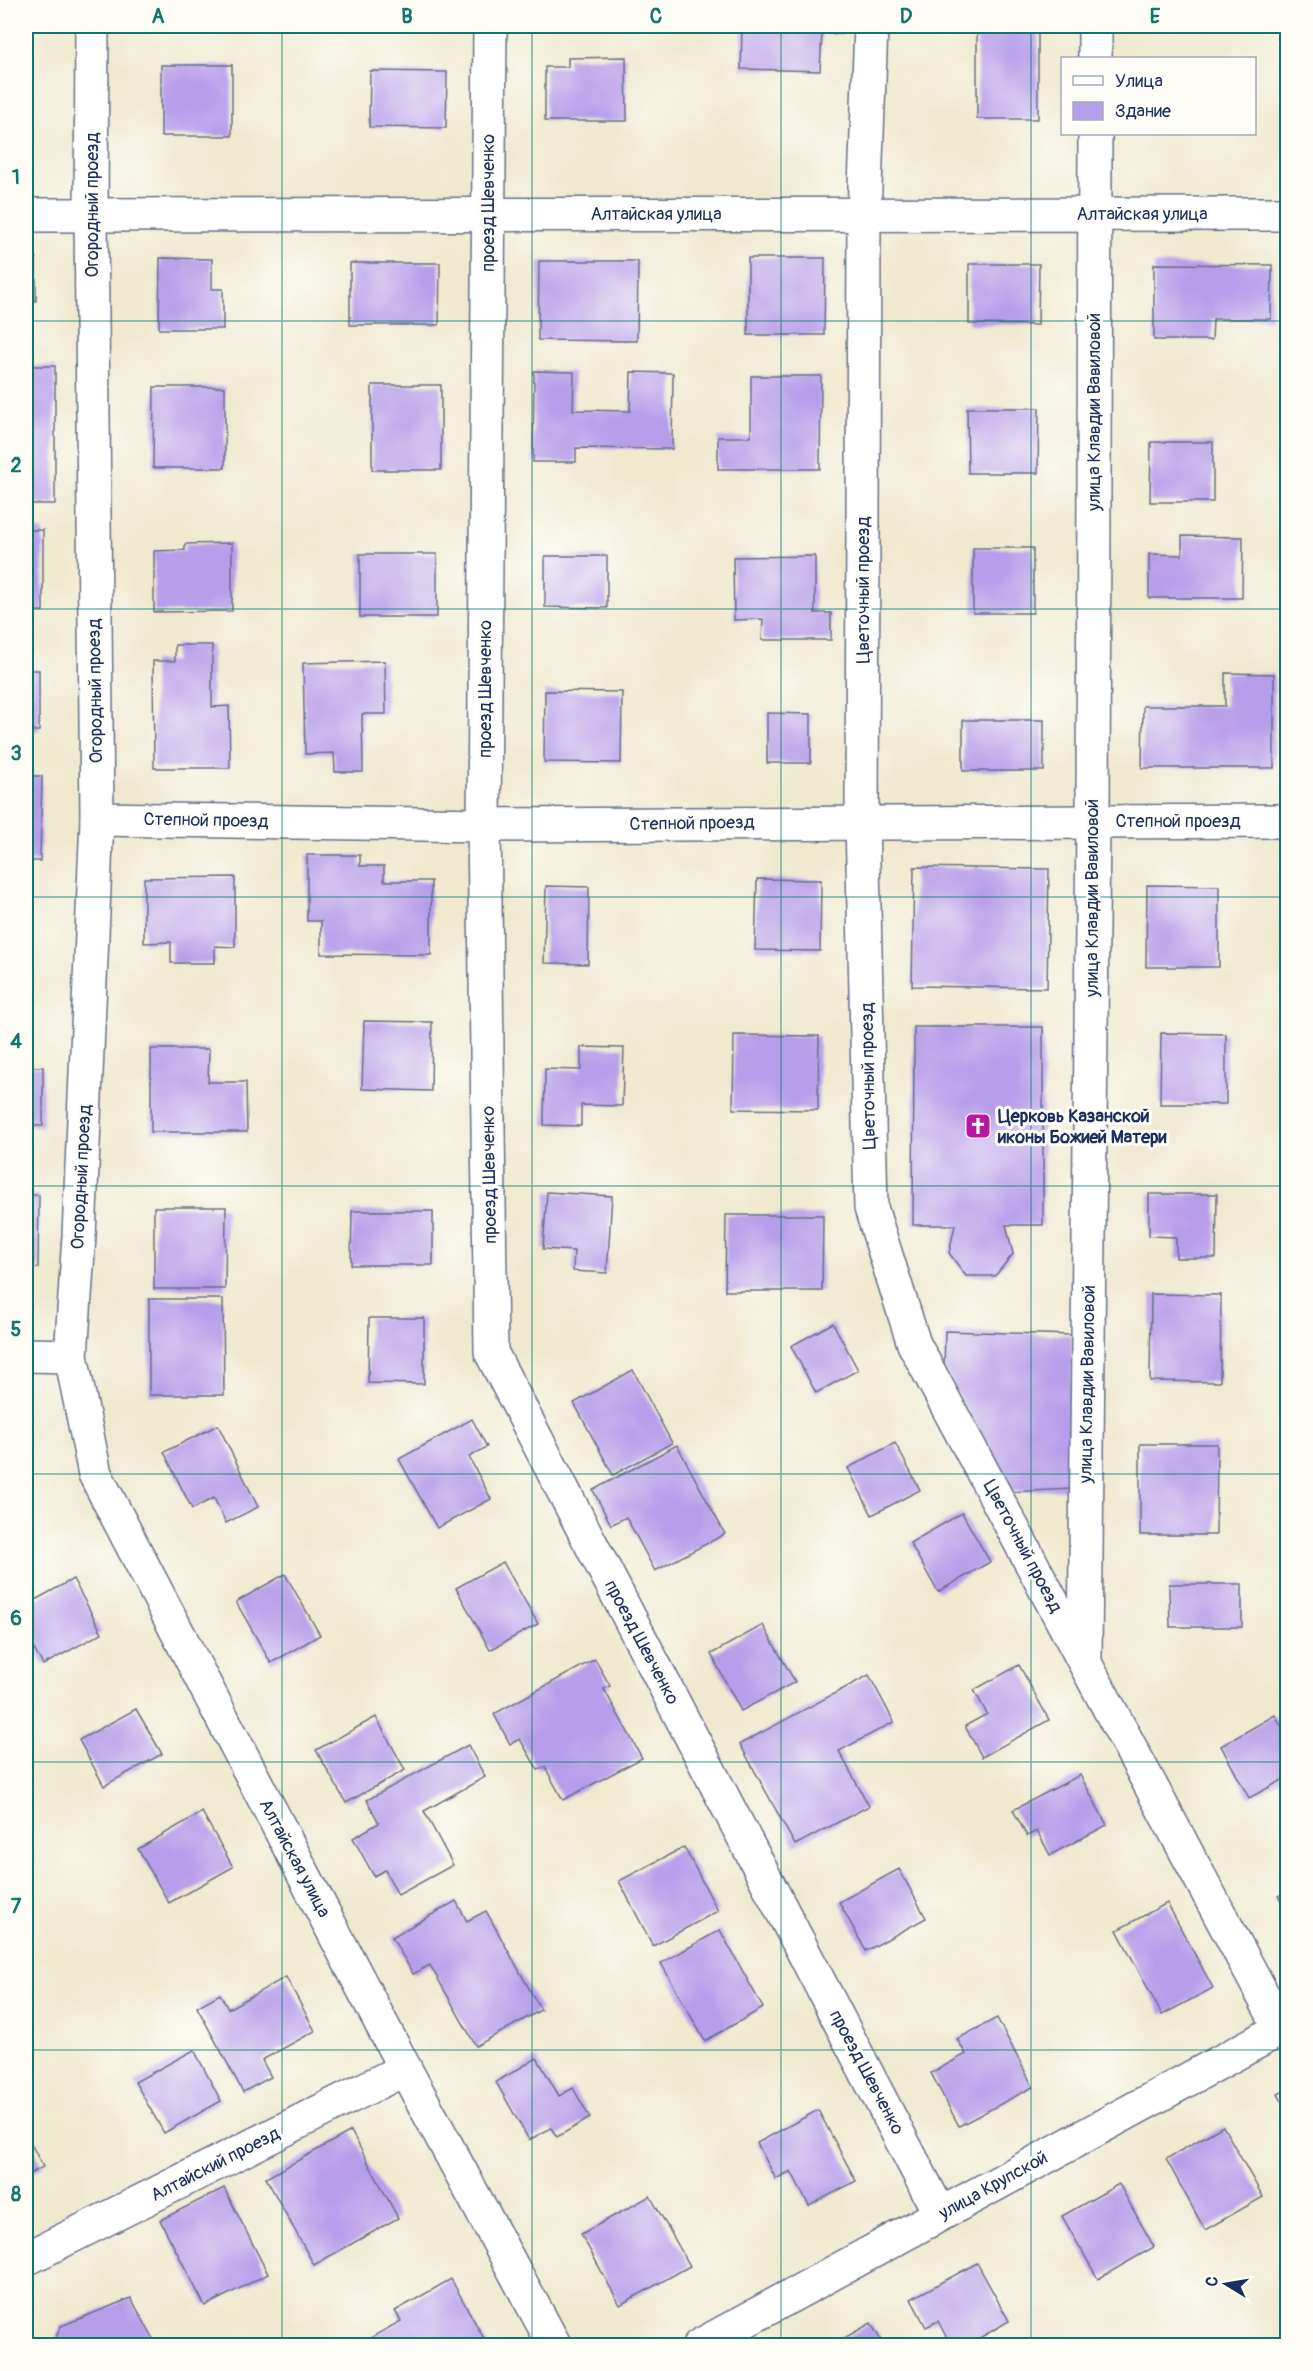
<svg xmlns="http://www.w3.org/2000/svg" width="1313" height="2371" viewBox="0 0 1313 2371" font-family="Pangolin,sans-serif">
  <rect width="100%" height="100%" fill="#fdfcf7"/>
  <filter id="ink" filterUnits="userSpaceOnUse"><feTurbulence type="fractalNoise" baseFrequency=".0167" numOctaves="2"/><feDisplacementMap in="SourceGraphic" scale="12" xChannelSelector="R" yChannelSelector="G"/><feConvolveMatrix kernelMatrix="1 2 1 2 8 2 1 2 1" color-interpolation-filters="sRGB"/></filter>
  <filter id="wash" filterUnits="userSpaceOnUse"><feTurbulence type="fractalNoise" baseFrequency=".008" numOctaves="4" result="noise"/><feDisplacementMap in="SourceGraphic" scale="24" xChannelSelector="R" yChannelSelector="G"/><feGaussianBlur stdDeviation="1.35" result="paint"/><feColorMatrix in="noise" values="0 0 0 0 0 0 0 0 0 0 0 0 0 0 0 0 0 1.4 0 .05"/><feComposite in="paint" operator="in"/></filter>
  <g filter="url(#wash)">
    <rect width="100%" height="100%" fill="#f0e9d0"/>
    <g id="blocks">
      <g fill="#b79eea">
        <polygon points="742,26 842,26 842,34 822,33 820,71 741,69"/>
        <rect x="977" y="26" width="61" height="93"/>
        <polygon points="626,57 627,121 545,121 545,67 568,67 568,58"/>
        <rect x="161" y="65" width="71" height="71"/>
        <polygon points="370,71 447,72 446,128 369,127"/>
        <rect x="26" y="257" width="10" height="44"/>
        <polygon points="160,258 212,259 212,289 223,289 223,329 159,329"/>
        <polygon points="748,258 825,258 824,335 748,335"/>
        <polygon points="539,261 638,261 637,341 538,340"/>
        <polygon points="350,263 440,263 439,325 350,325"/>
        <polygon points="969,264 1039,264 1038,325 969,324"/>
        <polygon points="1154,264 1272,265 1271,319 1213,319 1212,340 1154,340"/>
        <rect x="26" y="366" width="29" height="138"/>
        <polygon points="534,371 574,372 573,410 630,411 631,372 673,373 672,449 576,448 576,462 533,462"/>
        <polygon points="751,376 821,376 820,469 718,469 718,437 751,437"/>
        <rect x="372" y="385" width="69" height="85"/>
        <polygon points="154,387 225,387 225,468 153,468"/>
        <polygon points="967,408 1039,408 1038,473 968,473"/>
        <polygon points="1151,442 1213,442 1213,502 1150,502"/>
        <rect x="26" y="530" width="17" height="81"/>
        <polygon points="1182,536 1243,537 1242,598 1149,598 1149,554 1182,555"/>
        <polygon points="232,543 232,611 154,612 154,551 185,550 185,544"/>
        <rect x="973" y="548" width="60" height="65"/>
        <rect x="360" y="554" width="77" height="63"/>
        <polygon points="545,556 607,556 607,608 545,607"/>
        <polygon points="815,556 815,613 831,613 831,640 762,640 763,619 734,620 733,557"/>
        <polygon points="175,645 212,645 212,707 229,706 230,768 154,768 153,661 175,661"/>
        <polygon points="385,661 386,714 362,714 363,772 335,772 334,753 305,754 303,663"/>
        <rect x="26" y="670" width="13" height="61"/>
        <polygon points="1225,673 1274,674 1274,768 1142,768 1143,706 1225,706"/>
        <polygon points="545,691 622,692 621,763 544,762"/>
        <polygon points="767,713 811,714 811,763 767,763"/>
        <rect x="963" y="720" width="81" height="51"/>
        <polygon points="26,776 42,776 40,861 26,861"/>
        <polygon points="307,855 360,855 360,866 384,866 384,881 431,881 431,955 321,954 321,921 307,921"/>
        <polygon points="914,867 1049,869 1047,988 912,986"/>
        <polygon points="235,877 235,947 215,946 215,963 171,963 171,942 144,943 144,878"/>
        <polygon points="757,879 821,880 820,951 755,950"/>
        <polygon points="1147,885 1219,886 1219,967 1146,967"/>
        <polygon points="546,886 589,887 588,964 544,963"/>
        <polygon points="26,918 31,918 31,980 26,979"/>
        <polygon points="364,1021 432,1022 431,1091 362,1089"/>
        <polygon points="914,1027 1043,1027 1043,1225 1006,1225 1013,1254 995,1276 966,1276 949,1253 955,1225 913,1225"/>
        <polygon points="1161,1033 1226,1034 1226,1104 1160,1104"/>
        <polygon points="734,1035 819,1036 818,1110 733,1109"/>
        <polygon points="581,1047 624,1048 622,1106 581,1105 581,1126 544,1125 545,1069 581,1070"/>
        <polygon points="151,1049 209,1049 208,1082 246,1082 247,1132 151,1132"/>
        <rect x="26" y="1067" width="17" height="59"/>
        <polygon points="547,1192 612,1196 607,1273 573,1271 574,1251 543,1249"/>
        <polygon points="1149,1194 1217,1194 1216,1258 1176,1258 1176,1237 1149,1236"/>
        <polygon points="26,1195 39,1195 38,1268 26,1268"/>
        <polygon points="154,1207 226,1207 225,1289 154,1289"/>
        <polygon points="352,1211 433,1211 433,1265 351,1265"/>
        <polygon points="726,1215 823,1215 822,1291 725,1291"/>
        <polygon points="1151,1294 1221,1295 1220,1382 1150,1381"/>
        <polygon points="149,1299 223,1299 224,1395 149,1395"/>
        <polygon points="369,1318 424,1318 424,1384 368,1383"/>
        <polygon points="833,1323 858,1370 816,1393 791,1346"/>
        <polygon points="945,1331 1072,1335 1072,1489 1010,1492 944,1369"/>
        <polygon points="633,1370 672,1443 613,1475 574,1403"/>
        <polygon points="472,1419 487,1447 469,1457 491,1499 437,1528 399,1459"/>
        <polygon points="218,1425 258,1507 226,1523 214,1498 192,1509 164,1452"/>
        <polygon points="895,1443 920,1490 872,1515 848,1468"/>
        <polygon points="1140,1444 1217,1444 1216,1535 1140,1535"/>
        <polygon points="677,1445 725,1534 655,1571 626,1517 611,1525 593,1490"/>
        <polygon points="962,1513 990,1562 938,1592 910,1543"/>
        <polygon points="503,1562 538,1624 490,1650 456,1588"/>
        <polygon points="285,1574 320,1635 271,1663 236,1602"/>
        <polygon points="73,1579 102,1633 43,1665 31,1644 26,1647 26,1605"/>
        <polygon points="1169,1584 1242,1584 1242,1627 1170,1627"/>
        <polygon points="763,1625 795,1682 741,1711 711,1654"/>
        <polygon points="595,1659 610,1686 604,1689 642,1758 563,1800 545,1767 538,1770 520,1739 510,1744 494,1714"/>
        <polygon points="1019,1665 1049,1720 982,1757 965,1726 987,1714 974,1690"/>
        <polygon points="869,1675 894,1722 839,1751 869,1806 795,1845 740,1744"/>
        <polygon points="136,1709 162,1754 104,1786 79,1740"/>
        <polygon points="1275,1715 1288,1738 1288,1777 1249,1798 1221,1746"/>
        <polygon points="376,1717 405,1770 346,1803 316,1750"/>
        <polygon points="468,1745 485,1777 424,1811 453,1865 398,1895 385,1870 374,1876 353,1838 379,1823 367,1800"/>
        <polygon points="1080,1775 1107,1825 1050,1855 1037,1831 1027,1836 1013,1810"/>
        <polygon points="202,1812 233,1867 169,1903 138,1849"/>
        <polygon points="684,1847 718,1911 653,1946 619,1881"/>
        <polygon points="899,1869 926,1918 866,1951 839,1902"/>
        <polygon points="1288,1891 1288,1913 1278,1896"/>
        <polygon points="456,1901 467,1921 486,1911 541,2010 476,2046 430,1965 413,1974 392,1937"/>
        <polygon points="1167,1903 1213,1988 1162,2015 1117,1930"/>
        <polygon points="720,1930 763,2008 705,2041 661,1963"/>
        <polygon points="286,1977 315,2031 262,2060 271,2077 243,2092 197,2007 220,1994 228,2009"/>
        <polygon points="997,2018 1033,2087 959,2126 931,2073 966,2054 957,2039"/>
        <polygon points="194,2050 221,2101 164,2133 135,2082"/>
        <polygon points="537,2058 559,2096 573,2088 590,2118 557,2137 551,2128 529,2140 496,2082"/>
        <polygon points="1288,2089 1288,2113 1278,2094"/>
        <polygon points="818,2110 856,2181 809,2206 791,2171 776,2179 757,2143"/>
        <polygon points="1223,2126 1263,2197 1205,2230 1166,2159"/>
        <polygon points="351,2131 398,2218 314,2265 266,2178"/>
        <polygon points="26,2134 43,2167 26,2176"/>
        <polygon points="1119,2184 1154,2247 1098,2279 1062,2216"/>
        <polygon points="224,2188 268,2274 205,2306 160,2220"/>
        <polygon points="650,2196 690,2266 620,2305 581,2234"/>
        <polygon points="977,2263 1009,2321 966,2346 951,2346 938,2321 926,2327 911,2299"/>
        <polygon points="451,2279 488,2346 362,2346 361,2343 401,2321 395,2311"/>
        <polygon points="131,2298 157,2346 52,2346 61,2326"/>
        <polygon points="871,2323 884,2346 830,2346"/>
      </g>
    </g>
  </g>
  <g filter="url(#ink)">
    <use href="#blocks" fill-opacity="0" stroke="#667086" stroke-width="1.5"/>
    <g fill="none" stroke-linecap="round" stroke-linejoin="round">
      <g stroke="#667086" stroke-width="36">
        <g id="minor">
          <polyline points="92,26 91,215 97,819 79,1236 71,1356 95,1474 405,2069 555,2346"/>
          <polyline points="490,26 484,825 491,1352 940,2214"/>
          <polyline points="871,26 864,214 862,821 871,1208 914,1344 1281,2029"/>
          <polyline points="1095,58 1095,26"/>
          <polyline points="26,215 1288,214"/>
          <polyline points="97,819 484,825 1288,821"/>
          <polyline points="26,1355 71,1356"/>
          <polyline points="1085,1658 1093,821 1095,134"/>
          <polyline points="26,2259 405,2069"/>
          <polyline points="699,2346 1288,2025"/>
        </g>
      </g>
      <use href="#minor" stroke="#fff" stroke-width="33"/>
    </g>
  </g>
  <path fill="none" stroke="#0f766e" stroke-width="1.5" stroke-opacity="0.55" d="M282,26V2346M532,26V2346M781,26V2346M1031,26V2346M26,321H1288M26,609H1288M26,897H1288M26,1186H1288M26,1474H1288M26,1762H1288M26,2050H1288"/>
  <defs>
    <g id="church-square" transform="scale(1.35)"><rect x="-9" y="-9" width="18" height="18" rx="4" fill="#b5179e" stroke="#fdfcf7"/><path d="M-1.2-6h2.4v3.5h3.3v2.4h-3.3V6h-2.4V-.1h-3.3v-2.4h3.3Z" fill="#fff"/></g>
  </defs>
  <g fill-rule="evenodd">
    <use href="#church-square" x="978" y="1126"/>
  </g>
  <g text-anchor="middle" stroke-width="6" stroke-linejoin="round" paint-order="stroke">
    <g font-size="18" fill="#1b2f5e" stroke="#fdfcf7">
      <text transform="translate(488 203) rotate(-90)" y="6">проезд Шевченко</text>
      <text transform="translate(92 205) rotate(-90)" y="6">Огородный проезд</text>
      <text x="656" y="220">Алтайская улица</text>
      <text x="1142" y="220">Алтайская улица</text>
      <text transform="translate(1094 412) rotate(-90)" y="6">улица Клавдии Вавиловой</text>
      <text transform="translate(863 590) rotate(-90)" y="6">Цветочный проезд</text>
      <text transform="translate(485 689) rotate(-90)" y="6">проезд Шевченко</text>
      <text transform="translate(95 691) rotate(-91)" y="6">Огородный проезд</text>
      <text transform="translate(206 820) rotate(1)" y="6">Степной проезд</text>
      <text x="1178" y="827">Степной проезд</text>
      <text transform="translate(692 823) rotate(-1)" y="6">Степной проезд</text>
      <text transform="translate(1092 898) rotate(-90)" y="6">улица Клавдии Вавиловой</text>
      <text transform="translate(868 1076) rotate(-91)" y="6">Цветочный проезд</text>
      <text transform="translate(489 1175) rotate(-91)" y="6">проезд Шевченко</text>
      <text transform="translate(81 1177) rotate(-87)" y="6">Огородный проезд</text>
      <text transform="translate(1087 1384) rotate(-89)" y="6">улица Клавдии Вавиловой</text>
      <text transform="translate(1023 1546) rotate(62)" y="6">Цветочный проезд</text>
      <text transform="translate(642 1642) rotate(62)" y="6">проезд Шевченко</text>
      <text transform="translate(295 1858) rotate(62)" y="6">Алтайская улица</text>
      <text transform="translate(867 2072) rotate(62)" y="6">проезд Шевченко</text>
      <text transform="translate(215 2164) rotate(-27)" y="6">Алтайский проезд</text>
      <text transform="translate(993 2185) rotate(-29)" y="6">улица Крупской</text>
    </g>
    <g font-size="18" font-weight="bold" fill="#1b2f5e" stroke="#fdfcf7" text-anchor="start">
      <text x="998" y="1122">Церковь Казанской<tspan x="998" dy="21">иконы Божией Матери</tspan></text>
    </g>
  </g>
  <rect width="1313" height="2371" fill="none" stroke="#fdfcf7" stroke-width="66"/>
  <rect x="1061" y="57" width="195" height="78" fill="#fdfcf7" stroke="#a3aaba" stroke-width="1.5"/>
  <rect x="1073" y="76" width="30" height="9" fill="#ffffff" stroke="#a3aaba" stroke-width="1.5"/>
  <text x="1115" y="87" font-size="18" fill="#1b2f5e">Улица</text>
  <rect x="1073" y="102" width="30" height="18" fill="#b79eea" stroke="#a3aaba" stroke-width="1.5"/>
  <text x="1115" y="117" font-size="18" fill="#1b2f5e">Здание</text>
  <g transform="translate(1226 2284) rotate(281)" stroke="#fdfcf7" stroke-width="4.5" paint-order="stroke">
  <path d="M0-4.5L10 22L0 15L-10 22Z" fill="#1b2f5e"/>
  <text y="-9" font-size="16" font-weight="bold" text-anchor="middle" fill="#1b2f5e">С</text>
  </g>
  <rect x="33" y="33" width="1247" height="2305" fill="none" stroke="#0f766e" stroke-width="2"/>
  <g font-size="20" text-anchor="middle" font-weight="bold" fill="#0f766e">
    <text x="158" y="23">A</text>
    <text x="407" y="23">B</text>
    <text x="656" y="23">C</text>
    <text x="906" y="23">D</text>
    <text x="1155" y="23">E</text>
    <text x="16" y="184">1</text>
    <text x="16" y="472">2</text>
    <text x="16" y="760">3</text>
    <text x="16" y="1048">4</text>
    <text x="16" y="1336">5</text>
    <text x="16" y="1625">6</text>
    <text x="16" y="1913">7</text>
    <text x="16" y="2201">8</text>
  </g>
</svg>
